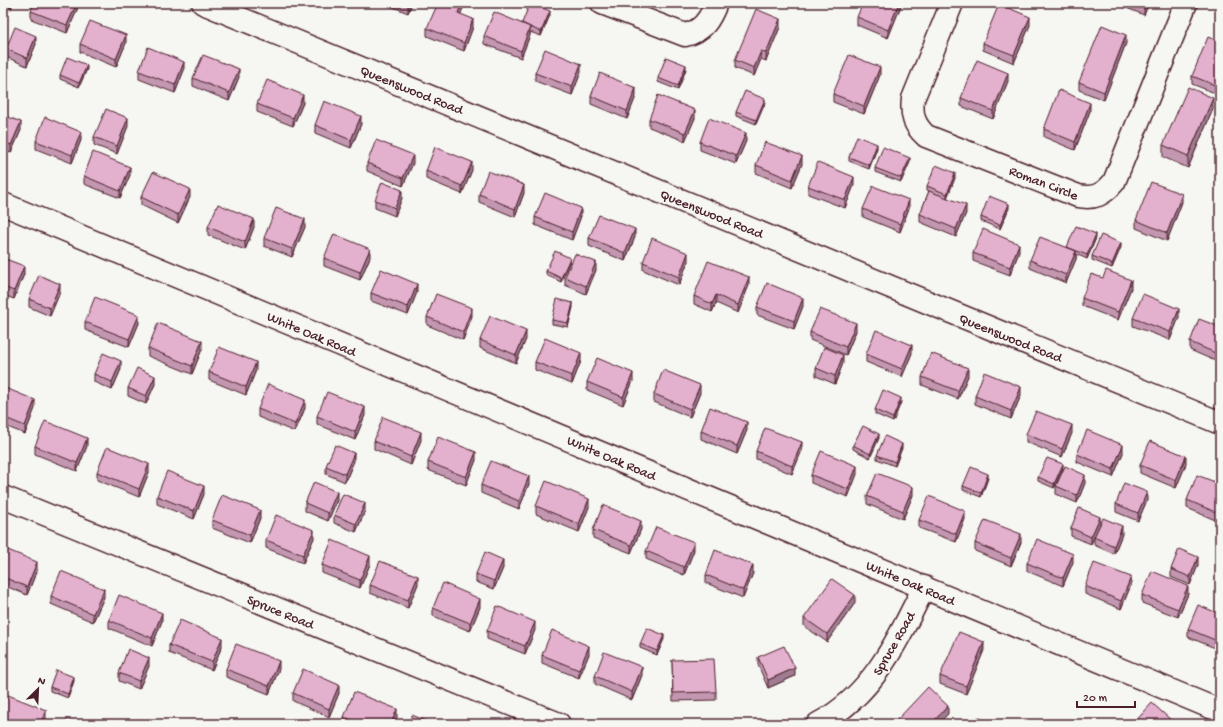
<svg xmlns="http://www.w3.org/2000/svg" width="1223" height="727" viewBox="0 0 1223 727" font-family="'Gochi Hand',sans-serif">
  <rect width="100%" height="100%" fill="#f6f6f2"/>
  <filter id="ink" filterUnits="userSpaceOnUse"><feTurbulence type="fractalNoise" baseFrequency=".025" numOctaves="2"/><feDisplacementMap in="SourceGraphic" scale="8" xChannelSelector="R" yChannelSelector="G"/><feConvolveMatrix kernelMatrix="1 2 1 2 8 2 1 2 1" color-interpolation-filters="sRGB"/></filter>
  <g filter="url(#ink)">
    <g fill="none" stroke-linecap="round" stroke-linejoin="round">
      <g stroke="#4a1f2b" stroke-width="25">
        <g id="minor">
          <polyline points="203,3 1220,423"/>
          <path d="M602,3L685,35C703,31 710,19 716,3"/>
          <path d="M952,3L913,99C911,115 914,125 926,136L1078,196C1095,199 1103,195 1114,182L1186,3"/>
          <polyline points="3,204 1220,711"/>
          <polyline points="3,497 559,724"/>
          <path d="M818,724C874,694 897,641 924,587"/>
        </g>
      </g>
      <use href="#minor" stroke="#f6f6f2" stroke-width="22"/>
    </g>
    <g fill="#c397b0" stroke="#4a1f2b">
      <polygon points="3,3 13,3 11,9 3,6"/>
      <polygon points="77,3 77,10 67,33 31,19 31,11"/>
      <polygon points="383,3 412,3 408,13"/>
      <polygon points="463,3 463,8 460,14 473,27 464,51 427,36 427,28"/>
      <polygon points="902,3 888,38 857,25 857,17"/>
      <polygon points="1114,3 1149,3 1144,15"/>
      <polygon points="550,15 541,36 530,32 530,35 521,58 484,44 484,36 522,23"/>
      <polygon points="1030,25 1014,63 983,50 983,43"/>
      <polygon points="780,27 766,61 761,59 754,76 735,68 735,60"/>
      <polygon points="1220,42 1220,95 1192,84 1192,76"/>
      <polygon points="126,43 116,67 80,52 80,44"/>
      <polygon points="1126,43 1104,100 1079,90 1079,82"/>
      <polygon points="36,44 27,66 6,57 6,49"/>
      <polygon points="87,69 79,87 60,79 60,75"/>
      <polygon points="686,69 678,90 658,82 658,78"/>
      <polygon points="184,70 175,93 139,79 139,71"/>
      <polygon points="581,72 572,95 535,81 535,73"/>
      <polygon points="880,75 864,114 833,102 833,94"/>
      <polygon points="239,77 229,101 193,86 193,78"/>
      <polygon points="1008,81 993,119 961,106 961,98"/>
      <polygon points="591,96 636,96 627,119 591,104"/>
      <polygon points="303,103 293,126 257,112 257,104"/>
      <polygon points="765,103 756,124 736,116 736,112"/>
      <polygon points="1213,109 1188,168 1163,157 1163,145"/>
      <polygon points="1090,111 1075,150 1044,137 1044,129"/>
      <polygon points="3,115 21,130 11,153 3,150"/>
      <polygon points="695,118 685,141 649,127 649,119"/>
      <polygon points="361,124 351,148 315,133 315,125"/>
      <polygon points="128,126 117,154 94,145 94,137"/>
      <polygon points="81,140 72,163 36,149 36,141"/>
      <polygon points="746,141 736,164 700,150 700,142"/>
      <polygon points="877,148 869,169 849,161 849,157"/>
      <polygon points="910,162 901,182 875,172 875,168"/>
      <polygon points="367,163 413,163 403,186 367,171"/>
      <polygon points="802,164 792,188 756,173 756,165"/>
      <polygon points="472,170 462,194 426,179 426,171"/>
      <polygon points="130,175 120,198 84,184 84,176"/>
      <polygon points="955,178 947,198 966,213 956,237 920,222 920,214 929,191 927,190 927,186"/>
      <polygon points="854,185 845,208 808,194 808,186"/>
      <polygon points="524,193 515,217 479,202 479,194"/>
      <polygon points="141,197 190,197 178,223 141,205"/>
      <polygon points="402,198 395,216 375,208 375,200"/>
      <polygon points="1182,202 1167,241 1136,228 1136,220"/>
      <polygon points="909,208 900,232 863,217 863,209"/>
      <polygon points="1009,208 1000,229 981,221 981,217"/>
      <polygon points="581,216 572,240 535,225 535,217"/>
      <polygon points="208,227 254,227 245,250 208,235"/>
      <polygon points="305,227 292,257 264,246 264,238"/>
      <polygon points="635,237 625,261 589,246 589,238"/>
      <polygon points="1096,238 1087,259 1076,254 1076,259 1066,283 1030,268 1030,260 1067,248 1067,247"/>
      <polygon points="1121,247 1112,268 1092,260 1092,256"/>
      <polygon points="1019,252 1010,275 973,261 973,253"/>
      <polygon points="370,257 360,280 324,266 324,258"/>
      <polygon points="3,258 24,274 14,299 3,295"/>
      <polygon points="688,261 679,285 643,270 643,262"/>
      <polygon points="570,262 561,282 546,275 546,271"/>
      <polygon points="596,270 586,294 565,285 565,277"/>
      <polygon points="749,285 738,313 716,303 712,312 694,304 694,296"/>
      <polygon points="1131,288 1118,320 1082,306 1082,298"/>
      <polygon points="60,292 50,316 29,307 29,299"/>
      <polygon points="417,292 408,315 371,301 371,293"/>
      <polygon points="803,306 794,329 757,315 757,307"/>
      <polygon points="573,307 568,327 552,324 552,320"/>
      <polygon points="472,316 463,340 427,325 427,317"/>
      <polygon points="1179,317 1170,340 1133,326 1133,318"/>
      <polygon points="85,322 139,323 129,347 85,330"/>
      <polygon points="1220,327 1220,363 1190,350 1190,342"/>
      <polygon points="856,331 846,355 810,340 810,332"/>
      <polygon points="526,339 516,363 480,348 480,340"/>
      <polygon points="148,348 202,349 192,374 148,356"/>
      <polygon points="912,353 902,377 866,362 866,354"/>
      <polygon points="581,361 572,384 535,370 535,362"/>
      <polygon points="843,363 835,384 816,376 816,368"/>
      <polygon points="121,369 112,390 94,382 94,374"/>
      <polygon points="256,370 246,395 209,380 209,372"/>
      <polygon points="968,376 958,399 922,385 922,377"/>
      <polygon points="633,381 623,405 587,390 587,382"/>
      <polygon points="155,384 146,404 128,396 128,388"/>
      <polygon points="3,387 35,408 25,434 5,426 3,431"/>
      <polygon points="700,393 690,417 654,402 654,394"/>
      <polygon points="1021,395 1011,419 975,404 975,396"/>
      <polygon points="901,402 893,422 875,414 875,410"/>
      <polygon points="305,408 295,432 258,417 258,409"/>
      <polygon points="365,415 355,440 317,424 317,416"/>
      <polygon points="747,430 737,454 701,439 701,431"/>
      <polygon points="1072,433 1062,457 1026,442 1026,434"/>
      <polygon points="879,438 870,458 853,449 853,445"/>
      <polygon points="421,440 411,465 374,449 374,441"/>
      <polygon points="35,446 87,446 77,471 35,454"/>
      <polygon points="902,448 895,466 877,459 877,455"/>
      <polygon points="802,450 792,474 756,459 756,451"/>
      <polygon points="1123,453 1113,477 1077,462 1077,454"/>
      <polygon points="476,460 466,485 428,470 428,462"/>
      <polygon points="354,461 345,482 326,474 326,466"/>
      <polygon points="1186,464 1176,488 1140,473 1140,465"/>
      <polygon points="1063,468 1054,488 1038,481 1038,477"/>
      <polygon points="1220,471 1220,522 1187,508 1187,500 1215,482"/>
      <polygon points="97,472 149,472 139,497 97,480"/>
      <polygon points="857,474 848,497 811,483 811,475"/>
      <polygon points="988,478 981,497 963,490 963,486"/>
      <polygon points="1085,483 1077,503 1056,494 1056,486"/>
      <polygon points="529,484 519,509 481,493 481,485"/>
      <polygon points="204,494 194,519 157,504 157,496"/>
      <polygon points="913,495 903,519 867,504 867,496"/>
      <polygon points="337,500 328,521 305,511 305,503"/>
      <polygon points="1147,500 1138,521 1116,512 1116,504"/>
      <polygon points="536,506 589,507 579,532 536,514"/>
      <polygon points="365,511 356,532 334,523 334,515"/>
      <polygon points="1100,517 1091,544 1071,536 1071,528"/>
      <polygon points="260,518 250,543 212,528 212,520"/>
      <polygon points="965,519 956,542 919,528 919,520"/>
      <polygon points="641,529 631,553 593,538 593,530"/>
      <polygon points="1122,534 1114,554 1094,545 1094,537"/>
      <polygon points="314,538 303,563 266,548 266,540"/>
      <polygon points="1021,542 1011,566 975,551 975,543"/>
      <polygon points="3,548 37,570 27,595 3,585"/>
      <polygon points="694,550 684,575 646,559 646,551"/>
      <polygon points="1073,562 1063,586 1027,571 1027,563"/>
      <polygon points="370,564 360,588 322,573 322,565"/>
      <polygon points="1198,565 1190,585 1171,577 1171,569"/>
      <polygon points="503,568 494,589 476,582 476,574"/>
      <polygon points="753,573 743,598 706,583 706,575"/>
      <polygon points="418,584 408,608 370,593 370,585"/>
      <polygon points="1131,585 1121,609 1085,594 1085,586"/>
      <polygon points="1188,594 1178,617 1142,603 1142,595"/>
      <polygon points="51,596 104,597 93,622 51,604"/>
      <polygon points="855,603 827,642 804,626 804,618"/>
      <polygon points="480,607 470,631 433,616 433,608"/>
      <polygon points="1220,614 1220,650 1188,637 1188,629"/>
      <polygon points="109,620 162,621 152,646 109,628"/>
      <polygon points="535,630 525,654 487,639 487,631"/>
      <polygon points="664,639 657,655 640,648 640,644"/>
      <polygon points="169,645 222,646 212,670 169,653"/>
      <polygon points="984,650 966,694 940,684 940,676"/>
      <polygon points="589,654 579,678 542,663 542,655"/>
      <polygon points="758,657 795,676 768,688 758,665"/>
      <polygon points="672,660 716,692 716,700 673,701"/>
      <polygon points="149,666 139,689 119,681 119,673"/>
      <polygon points="226,669 279,669 269,694 226,677"/>
      <polygon points="642,675 632,700 595,684 595,676"/>
      <polygon points="74,681 68,698 50,691 50,687"/>
      <polygon points="293,693 339,693 329,717 293,701"/>
      <polygon points="3,707 46,718 43,724 3,724"/>
      <polygon points="344,717 397,717 394,724 344,724"/>
    </g>
    <g fill="#9f7b90" stroke="#4a1f2b">
      <polygon points="11,3 13,3 11,9"/>
      <polygon points="77,3 77,10 67,33 67,25"/>
      <polygon points="409,3 412,3 408,13 408,5"/>
      <polygon points="462,3 463,3 463,8 458,21 458,13"/>
      <polygon points="899,3 902,3 888,38 888,30"/>
      <polygon points="1145,3 1149,3 1144,15 1144,7"/>
      <polygon points="550,11 550,15 541,36 541,32"/>
      <polygon points="1030,17 1030,25 1014,63 1014,55"/>
      <polygon points="473,19 473,27 464,51 464,43"/>
      <polygon points="780,19 780,27 766,61 766,53"/>
      <polygon points="530,27 530,35 521,58 521,51"/>
      <polygon points="126,35 126,43 116,67 116,59"/>
      <polygon points="1126,35 1126,43 1104,100 1104,92"/>
      <polygon points="36,36 36,44 27,66 27,58"/>
      <polygon points="761,51 761,59 754,76 754,68"/>
      <polygon points="184,62 184,70 175,93 175,85"/>
      <polygon points="581,64 581,72 572,95 572,87"/>
      <polygon points="87,65 87,69 79,87 79,83"/>
      <polygon points="686,65 686,69 678,90 678,86"/>
      <polygon points="880,67 880,75 864,114 864,106"/>
      <polygon points="239,69 239,77 229,101 229,93"/>
      <polygon points="1008,73 1008,81 993,119 993,111"/>
      <polygon points="636,88 636,96 627,119 627,111"/>
      <polygon points="303,95 303,103 293,126 293,118"/>
      <polygon points="1213,98 1213,109 1188,168 1188,156"/>
      <polygon points="765,99 765,103 756,124 756,120"/>
      <polygon points="1090,103 1090,111 1075,150 1075,142"/>
      <polygon points="695,110 695,118 685,141 685,133"/>
      <polygon points="361,116 361,124 351,148 351,140"/>
      <polygon points="128,118 128,126 117,154 117,146"/>
      <polygon points="21,122 21,130 11,153 11,145"/>
      <polygon points="81,132 81,140 72,163 72,155"/>
      <polygon points="746,133 746,141 736,164 736,156"/>
      <polygon points="877,144 877,148 869,169 869,165"/>
      <polygon points="413,155 413,163 403,186 403,178"/>
      <polygon points="802,156 802,164 792,188 792,180"/>
      <polygon points="910,158 910,162 901,182 901,178"/>
      <polygon points="472,162 472,170 462,194 462,186"/>
      <polygon points="130,167 130,175 120,198 120,191"/>
      <polygon points="955,173 955,178 947,198 947,194"/>
      <polygon points="854,177 854,185 845,208 845,200"/>
      <polygon points="524,185 524,193 515,217 515,209"/>
      <polygon points="190,189 190,197 178,223 178,215"/>
      <polygon points="402,190 402,198 395,216 395,208"/>
      <polygon points="1182,194 1182,202 1167,241 1167,233"/>
      <polygon points="909,200 909,208 900,232 900,224"/>
      <polygon points="1009,204 1009,208 1000,229 1000,225"/>
      <polygon points="966,205 966,213 956,237 956,229"/>
      <polygon points="581,208 581,216 572,240 572,232"/>
      <polygon points="254,219 254,227 245,250 245,242"/>
      <polygon points="305,219 305,227 292,257 292,249"/>
      <polygon points="635,229 635,237 625,261 625,253"/>
      <polygon points="1096,234 1096,238 1087,259 1087,255"/>
      <polygon points="1121,243 1121,247 1112,268 1112,264"/>
      <polygon points="1019,244 1019,252 1010,275 1010,267"/>
      <polygon points="370,249 370,257 360,280 360,272"/>
      <polygon points="1076,251 1076,259 1066,283 1066,275"/>
      <polygon points="688,253 688,261 679,285 679,277"/>
      <polygon points="570,258 570,262 561,282 561,278"/>
      <polygon points="596,262 596,270 586,294 586,286"/>
      <polygon points="24,266 24,274 14,299 14,291"/>
      <polygon points="749,277 749,285 738,313 738,305"/>
      <polygon points="1131,280 1131,288 1118,320 1118,312"/>
      <polygon points="60,284 60,292 50,316 50,308"/>
      <polygon points="417,284 417,292 408,315 408,307"/>
      <polygon points="716,295 716,303 712,312 712,304"/>
      <polygon points="803,298 803,306 794,329 794,321"/>
      <polygon points="573,303 573,307 568,327 568,323"/>
      <polygon points="472,308 472,316 463,340 463,332"/>
      <polygon points="1179,309 1179,317 1170,340 1170,332"/>
      <polygon points="139,315 139,323 129,347 129,339"/>
      <polygon points="856,323 856,331 846,355 846,347"/>
      <polygon points="526,331 526,339 516,363 516,355"/>
      <polygon points="202,341 202,349 192,374 192,366"/>
      <polygon points="912,345 912,353 902,377 902,369"/>
      <polygon points="581,353 581,361 572,384 572,376"/>
      <polygon points="843,355 843,363 835,384 835,376"/>
      <polygon points="121,361 121,369 112,390 112,382"/>
      <polygon points="256,362 256,370 246,395 246,387"/>
      <polygon points="968,368 968,376 958,399 958,391"/>
      <polygon points="633,373 633,381 623,405 623,397"/>
      <polygon points="155,376 155,384 146,404 146,396"/>
      <polygon points="700,385 700,393 690,417 690,409"/>
      <polygon points="1021,387 1021,395 1011,419 1011,411"/>
      <polygon points="901,398 901,402 893,422 893,418"/>
      <polygon points="35,400 35,408 25,434 25,426"/>
      <polygon points="305,400 305,408 295,432 295,424"/>
      <polygon points="365,407 365,415 355,440 355,432"/>
      <polygon points="5,418 5,426 3,431 3,423"/>
      <polygon points="747,422 747,430 737,454 737,446"/>
      <polygon points="1072,425 1072,433 1062,457 1062,449"/>
      <polygon points="421,432 421,440 411,465 411,457"/>
      <polygon points="879,434 879,438 870,458 870,454"/>
      <polygon points="87,438 87,446 77,471 77,463"/>
      <polygon points="802,442 802,450 792,474 792,466"/>
      <polygon points="902,444 902,448 895,466 895,462"/>
      <polygon points="1123,445 1123,453 1113,477 1113,469"/>
      <polygon points="476,452 476,460 466,485 466,477"/>
      <polygon points="354,453 354,461 345,482 345,474"/>
      <polygon points="1186,456 1186,464 1176,488 1176,480"/>
      <polygon points="149,464 149,472 139,497 139,489"/>
      <polygon points="1063,464 1063,468 1054,488 1054,484"/>
      <polygon points="857,466 857,474 848,497 848,489"/>
      <polygon points="988,474 988,478 981,497 981,493"/>
      <polygon points="1085,475 1085,483 1077,503 1077,495"/>
      <polygon points="529,476 529,484 519,509 519,501"/>
      <polygon points="204,486 204,494 194,519 194,511"/>
      <polygon points="913,487 913,495 903,519 903,511"/>
      <polygon points="337,492 337,500 328,521 328,513"/>
      <polygon points="1147,492 1147,500 1138,521 1138,513"/>
      <polygon points="589,499 589,507 579,532 579,524"/>
      <polygon points="365,503 365,511 356,532 356,524"/>
      <polygon points="260,510 260,518 250,543 250,535"/>
      <polygon points="965,511 965,519 956,542 956,534"/>
      <polygon points="1100,517 1100,525 1091,544 1091,537"/>
      <polygon points="641,521 641,529 631,553 631,545"/>
      <polygon points="1122,526 1122,534 1114,554 1114,546"/>
      <polygon points="314,530 314,538 303,563 303,555"/>
      <polygon points="1021,534 1021,542 1011,566 1011,558"/>
      <polygon points="694,542 694,550 684,575 684,567"/>
      <polygon points="1073,554 1073,562 1063,586 1063,578"/>
      <polygon points="370,556 370,564 360,588 360,580"/>
      <polygon points="1198,557 1198,565 1190,585 1190,577"/>
      <polygon points="503,560 503,568 494,589 494,581"/>
      <polygon points="37,562 37,570 27,595 27,587"/>
      <polygon points="753,565 753,573 743,598 743,590"/>
      <polygon points="418,576 418,584 408,608 408,600"/>
      <polygon points="1131,577 1131,585 1121,609 1121,601"/>
      <polygon points="1188,586 1188,594 1178,617 1178,609"/>
      <polygon points="104,589 104,597 93,622 93,614"/>
      <polygon points="855,595 855,603 827,642 827,634"/>
      <polygon points="480,599 480,607 470,631 470,623"/>
      <polygon points="162,613 162,621 152,646 152,638"/>
      <polygon points="535,622 535,630 525,654 525,646"/>
      <polygon points="664,635 664,639 657,655 657,651"/>
      <polygon points="222,638 222,646 212,670 212,662"/>
      <polygon points="984,642 984,650 966,694 966,686"/>
      <polygon points="589,646 589,654 579,678 579,670"/>
      <polygon points="149,658 149,666 139,689 139,681"/>
      <polygon points="279,661 279,669 269,694 269,686"/>
      <polygon points="642,667 642,675 632,700 632,692"/>
      <polygon points="795,668 795,676 768,688 768,680"/>
      <polygon points="74,677 74,681 68,698 68,694"/>
      <polygon points="339,685 339,693 329,717 329,709"/>
      <polygon points="948,706 948,714 938,724 931,724"/>
      <polygon points="397,709 397,717 394,724 391,724"/>
      <polygon points="46,710 46,718 43,724 40,724"/>
    </g>
    <g fill="#e3b0cd" stroke="#4a1f2b">
      <polygon points="34,3 77,3 67,25 31,11"/>
      <polygon points="402,3 409,3 408,5"/>
      <polygon points="438,3 462,3 458,13 473,19 464,43 427,28"/>
      <polygon points="530,3 550,11 541,32 522,23"/>
      <polygon points="863,3 899,3 888,30 857,17"/>
      <polygon points="1134,3 1145,3 1144,7"/>
      <polygon points="999,4 1030,17 1014,55 983,43"/>
      <polygon points="756,9 780,19 766,53 761,51 754,68 735,60"/>
      <polygon points="494,12 530,27 521,51 484,36"/>
      <polygon points="90,21 126,35 116,59 80,44"/>
      <polygon points="1102,25 1126,35 1104,92 1079,82"/>
      <polygon points="15,27 36,36 27,58 6,49"/>
      <polygon points="1208,37 1220,42 1220,87 1192,76"/>
      <polygon points="148,47 184,62 175,85 139,71"/>
      <polygon points="545,49 581,64 572,87 535,73"/>
      <polygon points="203,55 239,69 229,93 193,78"/>
      <polygon points="849,55 880,67 864,106 833,94"/>
      <polygon points="67,57 87,65 79,83 60,75"/>
      <polygon points="666,57 686,65 678,86 658,78"/>
      <polygon points="977,60 1008,73 993,111 961,98"/>
      <polygon points="600,73 636,88 627,111 591,96"/>
      <polygon points="267,80 303,95 293,118 257,104"/>
      <polygon points="1188,87 1213,98 1188,156 1163,145"/>
      <polygon points="1059,90 1090,103 1075,142 1044,129"/>
      <polygon points="745,91 765,99 756,120 736,112"/>
      <polygon points="658,95 695,110 685,133 649,119"/>
      <polygon points="324,101 361,116 351,140 315,125"/>
      <polygon points="106,109 128,118 117,146 94,137"/>
      <polygon points="3,115 21,122 11,145 3,142"/>
      <polygon points="45,117 81,132 72,155 36,141"/>
      <polygon points="709,118 746,133 736,156 700,142"/>
      <polygon points="857,136 877,144 869,165 849,157"/>
      <polygon points="376,140 413,155 403,178 367,163"/>
      <polygon points="765,142 802,156 792,180 756,165"/>
      <polygon points="435,147 472,162 462,186 426,171"/>
      <polygon points="883,147 910,158 901,178 875,168"/>
      <polygon points="93,152 130,167 120,191 84,176"/>
      <polygon points="818,162 854,177 845,200 808,186"/>
      <polygon points="936,165 955,173 947,194 927,186"/>
      <polygon points="488,171 524,185 515,209 479,194"/>
      <polygon points="153,172 190,189 178,215 141,197"/>
      <polygon points="382,182 402,190 395,208 375,200"/>
      <polygon points="1151,182 1182,194 1167,233 1136,220"/>
      <polygon points="873,186 909,200 900,224 863,209"/>
      <polygon points="929,191 966,205 956,229 920,214"/>
      <polygon points="545,193 581,208 572,232 535,217"/>
      <polygon points="989,196 1009,204 1000,225 981,217"/>
      <polygon points="218,204 254,219 245,242 208,227"/>
      <polygon points="276,208 305,219 292,249 264,238"/>
      <polygon points="599,215 635,229 625,253 589,238"/>
      <polygon points="1076,226 1096,234 1087,255 1067,247"/>
      <polygon points="983,229 1019,244 1010,267 973,253"/>
      <polygon points="334,234 370,249 360,272 324,258"/>
      <polygon points="1101,235 1121,243 1112,264 1092,256"/>
      <polygon points="1040,237 1076,251 1066,275 1030,260"/>
      <polygon points="652,238 688,253 679,277 643,262"/>
      <polygon points="555,251 570,258 561,278 546,271"/>
      <polygon points="575,254 596,262 586,286 565,277"/>
      <polygon points="3,258 24,266 14,291 3,287"/>
      <polygon points="708,261 749,277 738,305 716,295 712,304 694,296"/>
      <polygon points="381,269 417,284 408,307 371,293"/>
      <polygon points="1106,270 1131,280 1118,312 1082,298 1091,274 1103,278"/>
      <polygon points="39,275 60,284 50,308 29,299"/>
      <polygon points="767,283 803,298 794,321 757,307"/>
      <polygon points="436,294 472,308 463,332 427,317"/>
      <polygon points="1143,294 1179,309 1170,332 1133,318"/>
      <polygon points="95,297 139,315 129,339 85,322"/>
      <polygon points="557,299 573,303 568,323 552,320"/>
      <polygon points="820,309 856,323 846,347 810,332"/>
      <polygon points="490,316 526,331 516,355 480,340"/>
      <polygon points="1199,319 1220,327 1220,355 1190,342"/>
      <polygon points="158,323 202,341 192,366 148,348"/>
      <polygon points="876,330 912,345 902,369 866,354"/>
      <polygon points="545,338 581,353 572,376 535,362"/>
      <polygon points="219,347 256,362 246,387 209,372"/>
      <polygon points="824,347 843,355 835,376 816,368"/>
      <polygon points="103,353 121,361 112,382 94,374"/>
      <polygon points="931,353 968,368 958,391 922,377"/>
      <polygon points="597,358 633,373 623,397 587,382"/>
      <polygon points="137,368 155,376 146,396 128,388"/>
      <polygon points="663,370 700,385 690,409 654,394"/>
      <polygon points="984,372 1021,387 1011,411 975,396"/>
      <polygon points="268,384 305,400 295,424 258,409"/>
      <polygon points="3,387 35,400 25,426 5,418 3,423"/>
      <polygon points="883,390 901,398 893,418 875,410"/>
      <polygon points="327,392 365,407 355,432 317,416"/>
      <polygon points="710,407 747,422 737,446 701,431"/>
      <polygon points="1036,411 1072,425 1062,449 1026,434"/>
      <polygon points="383,417 421,432 411,457 374,441"/>
      <polygon points="45,421 87,438 77,463 35,446"/>
      <polygon points="863,426 879,434 870,454 853,445"/>
      <polygon points="765,428 802,442 792,466 756,451"/>
      <polygon points="1087,430 1123,445 1113,469 1077,454"/>
      <polygon points="885,436 902,444 895,462 877,455"/>
      <polygon points="438,437 476,452 466,477 428,462"/>
      <polygon points="1150,441 1186,456 1176,480 1140,465"/>
      <polygon points="335,445 354,453 345,474 326,466"/>
      <polygon points="107,447 149,464 139,489 97,472"/>
      <polygon points="821,451 857,466 848,489 811,475"/>
      <polygon points="1047,458 1063,464 1054,484 1038,477"/>
      <polygon points="491,461 529,476 519,501 481,485"/>
      <polygon points="1065,466 1085,475 1077,495 1056,486"/>
      <polygon points="971,467 988,474 981,493 963,486"/>
      <polygon points="167,471 204,486 194,511 157,496"/>
      <polygon points="1219,471 1220,471 1220,514 1187,500 1197,475 1215,482"/>
      <polygon points="877,473 913,487 903,511 867,496"/>
      <polygon points="546,481 589,499 579,524 536,506"/>
      <polygon points="314,482 337,492 328,513 305,503"/>
      <polygon points="1124,483 1147,492 1138,513 1116,504"/>
      <polygon points="343,494 365,503 356,524 334,515"/>
      <polygon points="222,495 260,510 250,535 212,520"/>
      <polygon points="929,496 965,511 956,534 919,520"/>
      <polygon points="603,505 641,521 631,545 593,530"/>
      <polygon points="1079,508 1100,517 1091,537 1071,528"/>
      <polygon points="276,515 314,530 303,555 266,540"/>
      <polygon points="1103,518 1122,526 1114,546 1094,537"/>
      <polygon points="985,520 1021,534 1011,558 975,543"/>
      <polygon points="656,527 694,542 684,567 646,551"/>
      <polygon points="1037,539 1073,554 1063,578 1027,563"/>
      <polygon points="332,540 370,556 360,580 322,565"/>
      <polygon points="3,548 37,562 27,587 3,577"/>
      <polygon points="1179,549 1198,557 1190,577 1171,569"/>
      <polygon points="715,550 753,565 743,590 706,575"/>
      <polygon points="485,552 503,560 494,581 476,574"/>
      <polygon points="380,561 418,576 408,600 370,585"/>
      <polygon points="1094,563 1131,577 1121,601 1085,586"/>
      <polygon points="61,571 104,589 93,614 51,596"/>
      <polygon points="1152,571 1188,586 1178,609 1142,595"/>
      <polygon points="832,579 855,595 827,634 804,618"/>
      <polygon points="443,583 480,599 470,623 433,608"/>
      <polygon points="119,595 162,613 152,638 109,620"/>
      <polygon points="1198,605 1220,614 1220,642 1188,629"/>
      <polygon points="497,606 535,622 525,646 487,631"/>
      <polygon points="180,620 222,638 212,662 169,645"/>
      <polygon points="647,628 664,635 657,651 640,644"/>
      <polygon points="552,630 589,646 579,670 542,655"/>
      <polygon points="959,632 984,642 966,686 940,676"/>
      <polygon points="236,644 279,661 269,686 226,669"/>
      <polygon points="784,646 795,668 768,680 758,657"/>
      <polygon points="128,649 149,658 139,681 119,673"/>
      <polygon points="604,652 642,667 632,692 595,676"/>
      <polygon points="714,659 716,692 673,693 672,660"/>
      <polygon points="303,669 339,685 329,709 293,693"/>
      <polygon points="56,670 74,677 68,694 50,687"/>
      <polygon points="928,687 948,706 931,724 898,724 896,721"/>
      <polygon points="354,692 397,709 391,724 363,724 344,717"/>
      <polygon points="8,695 46,710 40,724 10,724 3,721 3,707"/>
      <polygon points="1152,703 1172,721 1169,724 1133,724"/>
      <polygon points="412,715 434,724 408,724"/>
      <polygon points="978,717 990,723 989,724 974,724"/>
      <polygon points="67,719 79,724 65,724"/>
    </g>
  </g>
  <g text-anchor="middle" stroke-width="4" stroke-linejoin="round" paint-order="stroke">
    <g font-size="14" fill="#4a1f2b" stroke="#f6f6f2">
      <text transform="translate(412 89) rotate(22)" y="5">Queenswood Road</text>
      <text transform="translate(1044 182) rotate(21)" y="5">Roman Circle</text>
      <text transform="translate(712 213) rotate(22)" y="5">Queenswood Road</text>
      <text transform="translate(312 333) rotate(23)" y="5">White Oak Road</text>
      <text transform="translate(1011 337) rotate(22)" y="5">Queenswood Road</text>
      <text transform="translate(612 457) rotate(23)" y="5">White Oak Road</text>
      <text transform="translate(911 582) rotate(23)" y="5">White Oak Road</text>
      <text transform="translate(281 611) rotate(22)" y="5">Spruce Road</text>
      <text transform="translate(893 643) rotate(-60)" y="5">Spruce Road</text>
    </g>
  </g>
  <rect width="1223" height="727" fill="none" stroke="#f6f6f2" stroke-width="16"/>
  <rect x="8" y="8" width="1207" height="711" fill="none" stroke="#4a1f2b" stroke-width="1.5" filter="url(#ink)"/>
  <g transform="translate(38 689) rotate(24)" stroke="#f6f6f2" stroke-width="3" paint-order="stroke">
  <path d="M0-3L7 15L0 10L-7 15Z" fill="#4a1f2b"/>
  <text y="-6" font-size="11" font-weight="bold" text-anchor="middle" fill="#4a1f2b">N</text>
  </g>
  <path d="M1077 701v6h58v-6" fill="none" stroke="#4a1f2b" stroke-width="2"/>
  <text x="1083" y="701" font-size="12" fill="#4a1f2b" stroke="#f6f6f2" stroke-width="3" paint-order="stroke">20 m</text>
</svg>
